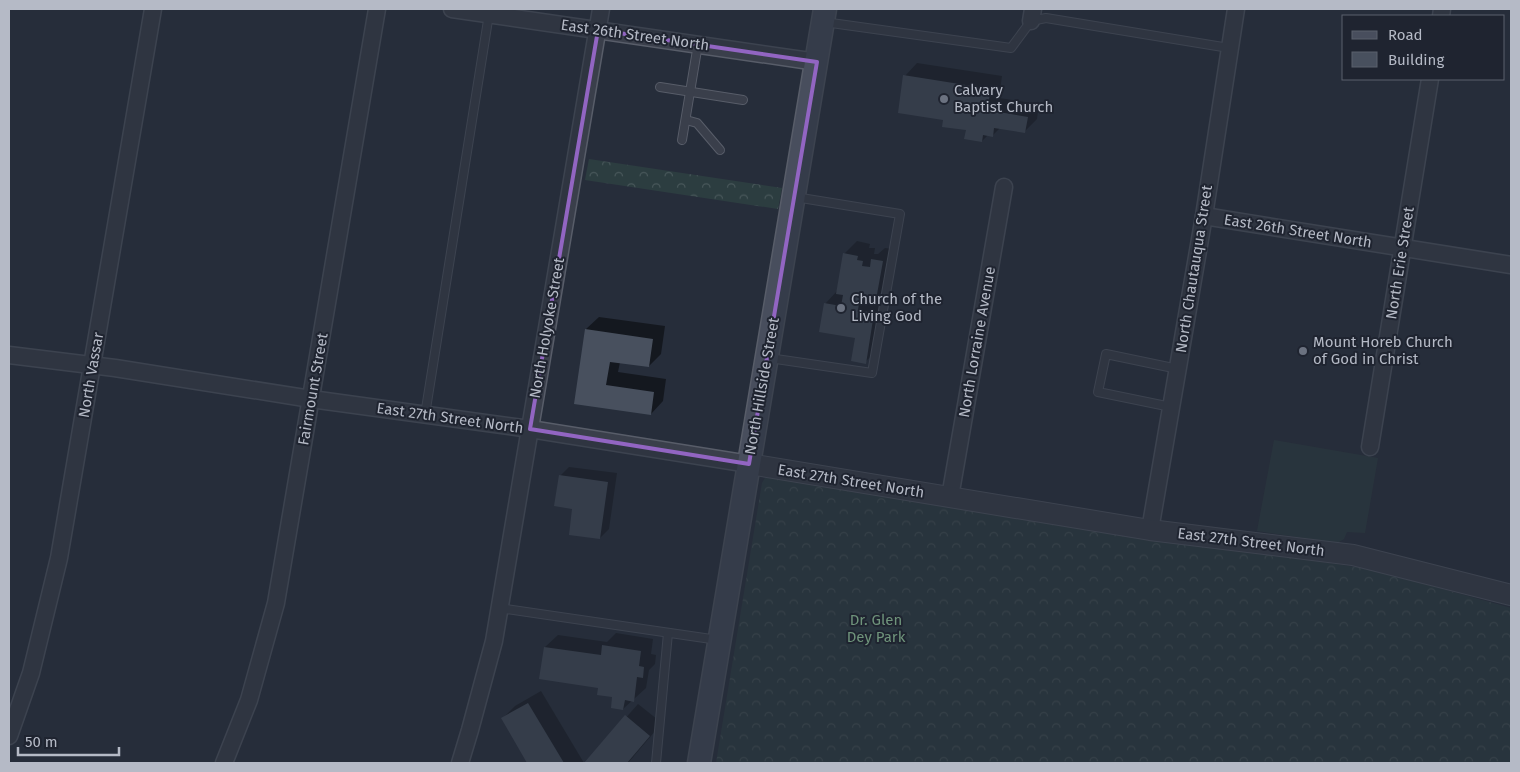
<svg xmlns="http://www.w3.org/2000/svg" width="1520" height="772" viewBox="0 0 1520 772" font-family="'Fira Sans',sans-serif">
  <defs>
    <pattern id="forest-crowns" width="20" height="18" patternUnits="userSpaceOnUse" patternTransform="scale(1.25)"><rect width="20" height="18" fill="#2c3d40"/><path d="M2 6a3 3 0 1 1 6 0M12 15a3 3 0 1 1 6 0" fill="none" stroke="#48575a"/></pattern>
  </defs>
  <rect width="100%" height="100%" fill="#262d3a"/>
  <polygon fill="#2c3d40" points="1274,440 1378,458 1365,533 1347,532 1344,539 1337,543 1257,531"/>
  <g fill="url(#forest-crowns)">
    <polygon points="589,159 782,188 778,209 585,180"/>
    <polygon points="770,476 1374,570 1511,608 1511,763 716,763 762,483 765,478"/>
  </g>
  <g fill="#0007">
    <polygon points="917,63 1002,76 999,98 1039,104 1037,119 1025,131 1000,128 992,136 988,135 982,141 967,129 944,119 905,76"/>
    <polygon points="857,241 870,244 869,248 875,248 874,254 878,254 885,248 894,249 888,286 875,299 886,301 878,350 865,362 856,337 825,304 837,291 844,254"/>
    <polygon points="599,317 665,326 661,354 649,366 620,362 618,372 666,379 663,401 651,414 576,403 586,329"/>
    <polygon points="569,467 617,473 609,529 600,538 574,508 560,476"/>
    <polygon points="616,633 653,639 651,654 656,655 655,664 649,670 646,688 623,709 614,696 599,687 541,678 545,647 558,635 607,642"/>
    <polygon points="541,691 584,763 529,763 503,718 515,706"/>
    <polygon points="638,704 662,723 628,763 586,763"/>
  </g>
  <g fill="#48505e">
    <polygon points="903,75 991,89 987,110 1028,117 1025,133 994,128 993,137 983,135 982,142 964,139 966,130 942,127 943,120 898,113"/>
    <polygon points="843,253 858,256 857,260 863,261 862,266 870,267 871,259 883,261 876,300 860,297 858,310 874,313 866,364 851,361 855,338 819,332 824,303 841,306 843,295 836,294"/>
    <polygon points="585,329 653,339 649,367 610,362 606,385 654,392 651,415 574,404"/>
    <polygon points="559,475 608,482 600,539 569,535 572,509 554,506"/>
    <polygon points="602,645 641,651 639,666 644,667 643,678 637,677 634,702 625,700 623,710 611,708 612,697 597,695 598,688 539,679 544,647 601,655"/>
    <polygon points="528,703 564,763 527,763 501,718"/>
    <polygon points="625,715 650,736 627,763 584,763"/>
  </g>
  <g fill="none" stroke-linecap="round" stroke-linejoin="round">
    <g stroke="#585d69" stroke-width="10">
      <g id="service">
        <polyline points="824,22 1011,48 1031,21 1046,18 1229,48"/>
        <polyline points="660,87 743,100"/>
        <polyline points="686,120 697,123 720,150"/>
        <polyline points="682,140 698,44"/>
        <polyline points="769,358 872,373 900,214 795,197"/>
        <polyline points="1171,407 1098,392 1106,354 1178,369"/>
        <polyline points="425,415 489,14"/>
        <polyline points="499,608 718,640"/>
        <polyline points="656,763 668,633"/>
      </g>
    </g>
    <g stroke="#585d69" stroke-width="19">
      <g id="minor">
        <polyline points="452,9 817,62"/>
        <polyline points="1441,16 1442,9"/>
        <polyline points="1031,21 1033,9"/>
        <polyline points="1204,216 1511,265"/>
        <polyline points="9,355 115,368 311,399 530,429 749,464"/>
        <polyline points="1370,447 1430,79"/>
        <polyline points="950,497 1004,187"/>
        <polyline points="1150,530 1204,216 1236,9"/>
        <polyline points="9,736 31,673 59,558 153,9"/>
        <polyline points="224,763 249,700 276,603 377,9"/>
        <polyline points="460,763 470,730 494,641 601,9"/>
      </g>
    </g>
    <g stroke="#585d69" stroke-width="22">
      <polyline id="tertiary" points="749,464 1150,530 1353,555 1511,595"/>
    </g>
    <g stroke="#585d69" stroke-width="25">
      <polyline id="secondary" points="699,763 825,9"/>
    </g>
    <use href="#service" stroke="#3a3f4b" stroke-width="8"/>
    <use href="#minor" stroke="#3a3f4b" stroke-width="16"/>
    <use href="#tertiary" stroke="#3a3f4b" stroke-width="20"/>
    <use href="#secondary" stroke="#484e5d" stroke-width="22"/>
  </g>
  <path d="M0 0H1520V772H0ZM598,30L817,62L749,464L530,429Z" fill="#262d3a" fill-opacity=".55" fill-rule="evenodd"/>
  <path fill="none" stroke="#9265c2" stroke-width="4" stroke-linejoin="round" d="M598,30L817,62L749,464L530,429Z"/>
  <g fill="#6b7280" stroke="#1f2430" stroke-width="2">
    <circle cx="944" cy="99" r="5"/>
    <circle cx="841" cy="308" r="5"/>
    <circle cx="1303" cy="351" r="5"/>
  </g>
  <g text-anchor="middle" stroke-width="4" stroke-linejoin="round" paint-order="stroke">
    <g font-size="15" fill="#b5bac6" stroke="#1f2430">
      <text transform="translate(635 35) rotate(8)" y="5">East 26th Street North</text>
      <text transform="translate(1298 231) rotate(9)" y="5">East 26th Street North</text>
      <text transform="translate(1400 263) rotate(-81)" y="5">North Erie Street</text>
      <text transform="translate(1194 269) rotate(-81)" y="5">North Chautauqua Street</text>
      <text transform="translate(547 328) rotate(-80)" y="5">North Holyoke Street</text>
      <text transform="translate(977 342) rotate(-80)" y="5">North Lorraine Avenue</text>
      <text transform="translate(91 375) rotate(-80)" y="5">North Vassar</text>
      <text transform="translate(762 386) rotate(-80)" y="5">North Hillside Street</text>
      <text transform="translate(313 389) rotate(-80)" y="5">Fairmount Street</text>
      <text transform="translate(450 418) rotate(8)" y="5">East 27th Street North</text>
      <text transform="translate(851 481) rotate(9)" y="5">East 27th Street North</text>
      <text transform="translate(1251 542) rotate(7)" y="5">East 27th Street North</text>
    </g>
    <g font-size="15" fill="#b5bac6" stroke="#1f2430" text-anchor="start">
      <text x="954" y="95">Calvary<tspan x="954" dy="17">Baptist Church</tspan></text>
      <text x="851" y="304">Church of the<tspan x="851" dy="17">Living God</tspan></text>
      <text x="1313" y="347">Mount Horeb Church<tspan x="1313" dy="17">of God in Christ</tspan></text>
    </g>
    <g font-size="15" fill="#6f947b" stroke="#1f2430">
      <text x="876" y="625">Dr. Glen<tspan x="876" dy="17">Dey Park</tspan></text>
    </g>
  </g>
  <rect width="1520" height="772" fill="none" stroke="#b5bac6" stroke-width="20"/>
  <rect x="1342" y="15" width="162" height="65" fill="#1f2430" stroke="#5b606c"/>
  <rect x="1352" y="31" width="25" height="8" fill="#484e5d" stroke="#5b606c"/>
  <text x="1388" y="40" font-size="15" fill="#b5bac6">Road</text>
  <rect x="1352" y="52" width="25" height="15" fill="#48505e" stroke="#5b606c"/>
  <text x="1388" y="65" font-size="15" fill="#b5bac6">Building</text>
  <path d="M18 747v8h101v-8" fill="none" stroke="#b5bac6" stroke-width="2.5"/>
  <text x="25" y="747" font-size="15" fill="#b5bac6" stroke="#1f2430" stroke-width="4" paint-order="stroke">50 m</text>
</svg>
